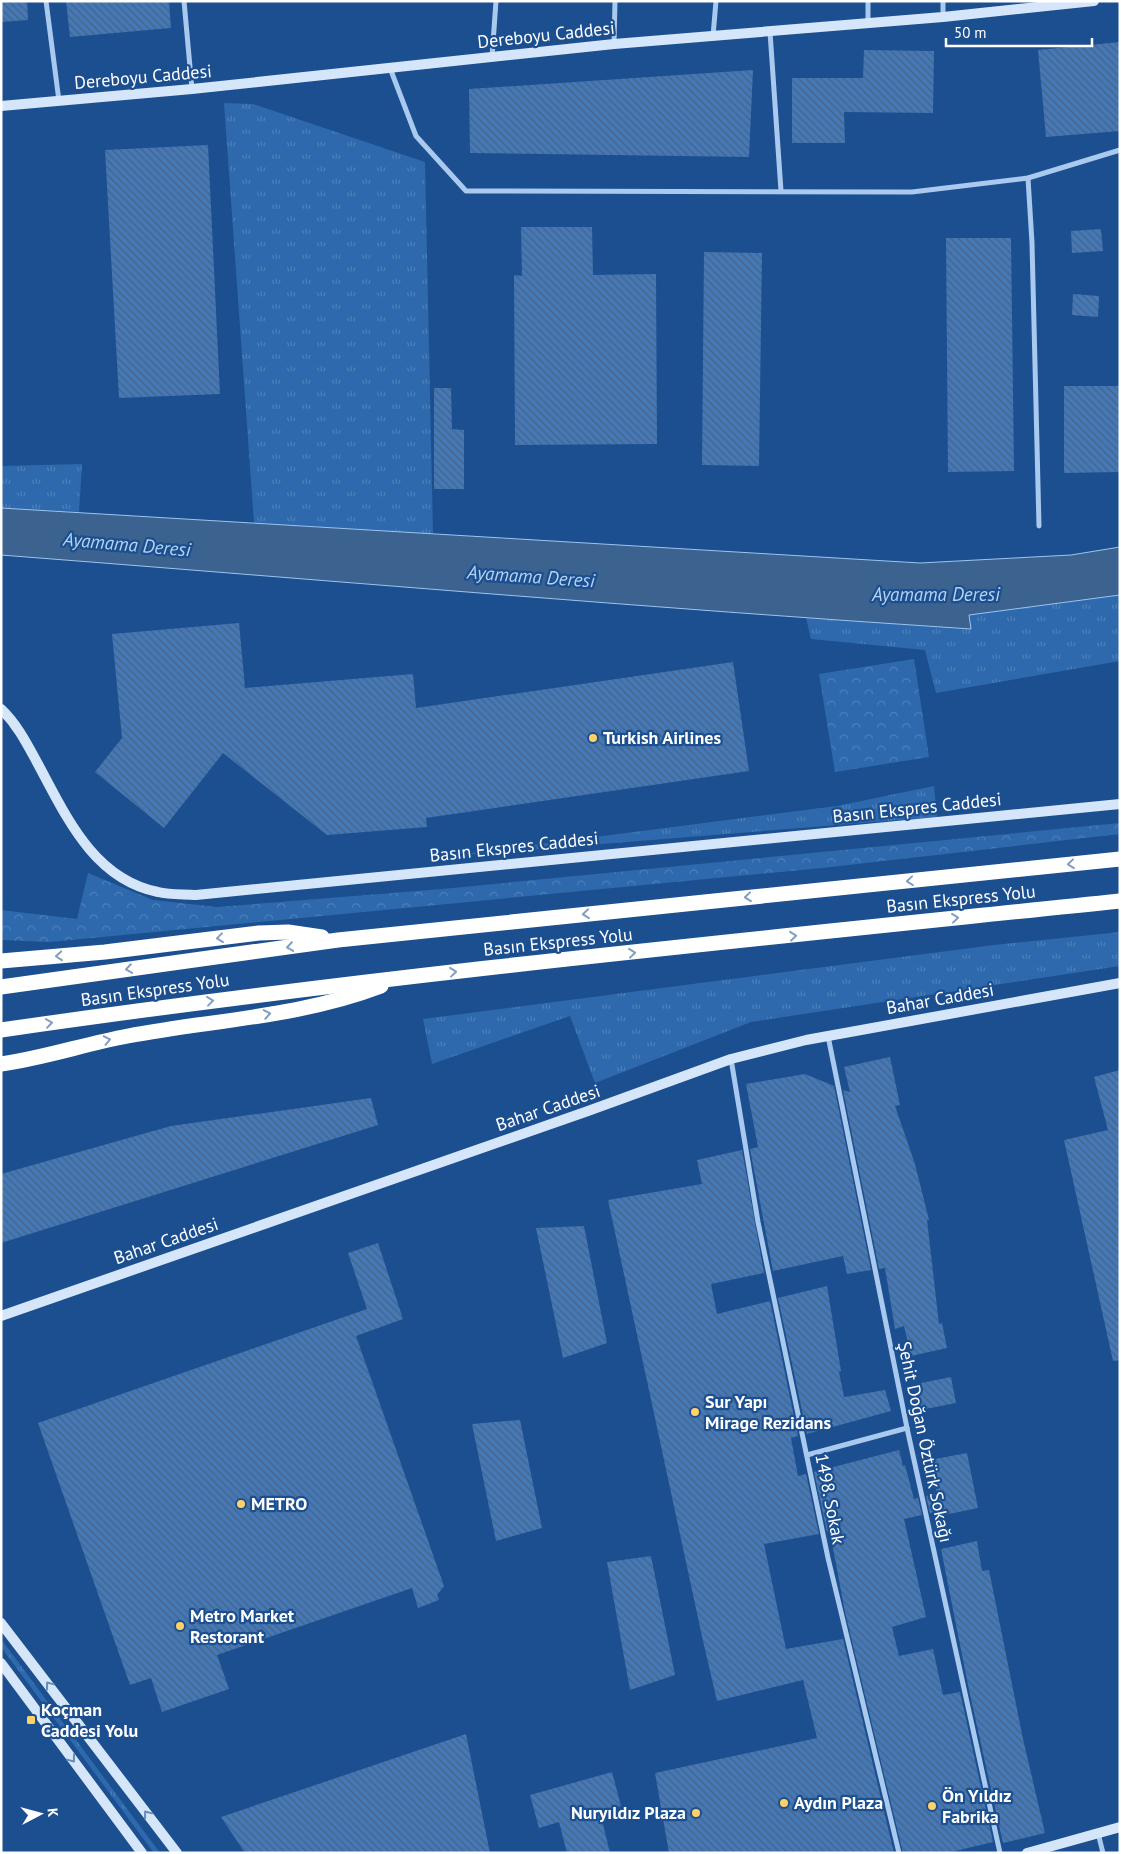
<svg xmlns="http://www.w3.org/2000/svg" width="1121" height="1854" viewBox="0 0 1121 1854" font-family="'PT Sans',sans-serif">
  <defs>
    <pattern id="grass-tufts" width="24" height="20" patternUnits="userSpaceOnUse" patternTransform="scale(1.25)"><rect width="24" height="20" fill="#2e69ad"/><path d="M3 7l-1-3M5 7V3M7 7l1-3M15 17l-1-3M17 17v-4M19 17l1-3" fill="none" stroke="#4d80b9"/></pattern>
    <pattern id="forest-crowns" width="20" height="18" patternUnits="userSpaceOnUse" patternTransform="scale(1.25)"><rect width="20" height="18" fill="#2e69ad"/><path d="M2 6a3 3 0 1 1 6 0M12 15a3 3 0 1 1 6 0" fill="none" stroke="#4d80b9"/></pattern>
    <pattern id="building-back-hatch" width="6" height="6" patternUnits="userSpaceOnUse" patternTransform="scale(1.25)"><rect width="6" height="6" fill="#4478b7"/><path d="M-1 5l2 2M0 0l6 6M5-1l2 2" fill="none" stroke="#486282"/></pattern>
  </defs>
  <rect width="100%" height="100%" fill="#1b4f8f"/>
  <g fill="url(#grass-tufts)">
    <polygon points="224,103 253,104 425,162 433,534 254,523"/>
    <polygon points="82,464 79,512 1,508 1,466"/>
    <polygon points="1120,595 1120,661 936,693 925,650 811,639 806,618 971,629 969,615"/>
    <polygon points="934,786 937,817 439,857 837,806"/>
    <polygon points="1120,932 1120,966 751,1022 595,1083 570,1016 432,1064 423,1019 994,945"/>
    <polygon points="1,1639 160,1853 154,1853 1,1647"/>
  </g>
  <g fill="url(#forest-crowns)">
    <polygon points="914,659 929,757 835,772 819,674"/>
    <polygon points="1120,823 1120,834 822,868 50,942 1,940 1,910 77,919 88,873 153,900 217,907 442,889"/>
  </g>
  <path fill="#3c6290" stroke="#9cc4f0" d="M1,508L920,563L1071,555L1120,547V595L969,615L971,629C648,608 324,580 1,555Z"/>
  <g fill="url(#building-back-hatch)">
    <polygon points="1,1 27,1 28,20 1,22"/>
    <polygon points="66,1 169,1 171,28 70,37"/>
    <polygon points="1120,42 1120,131 1046,137 1038,50"/>
    <polygon points="864,50 934,51 933,113 844,112 845,143 792,143 792,78 863,78"/>
    <polygon points="753,70 749,157 470,153 469,89"/>
    <polygon points="208,145 220,394 119,398 105,150"/>
    <polygon points="521,227 592,227 593,275 656,274 657,444 515,445 514,275 522,276"/>
    <polygon points="1101,229 1103,251 1072,253 1071,231"/>
    <polygon points="946,238 1011,238 1014,471 948,472"/>
    <polygon points="704,252 762,253 759,466 702,465"/>
    <polygon points="1073,294 1099,296 1098,317 1072,315"/>
    <polygon points="1064,386 1120,386 1120,472 1064,473"/>
    <polygon points="434,388 451,388 452,429 464,430 464,489 434,489"/>
    <polygon points="239,623 245,688 413,674 416,708 733,662 749,771 426,818 427,827 327,835 223,753 164,828 95,772 122,738 112,634"/>
    <polygon points="890,1057 900,1105 895,1106 915,1164 929,1220 927,1220 939,1324 942,1323 947,1348 911,1356 904,1326 895,1329 885,1268 879,1269 843,1090 850,1092 844,1067"/>
    <polygon points="1120,1070 1120,1360 1113,1361 1064,1140 1108,1130 1094,1077"/>
    <polygon points="805,1074 834,1086 871,1270 847,1274 843,1256 773,1271 750,1149 758,1147 746,1084"/>
    <polygon points="371,1098 378,1125 1,1243 1,1174 171,1126"/>
    <polygon points="742,1150 764,1273 711,1284 717,1314 770,1301 798,1436 791,1438 798,1476 806,1474 819,1534 764,1544 786,1649 843,1639 894,1853 669,1853 655,1773 817,1738 803,1680 717,1701 703,1641 608,1200 702,1184 697,1160"/>
    <polygon points="584,1226 607,1343 563,1358 536,1228"/>
    <polygon points="378,1243 403,1319 356,1336 444,1586 437,1595 439,1600 418,1608 412,1588 217,1655 229,1689 162,1712 151,1678 130,1685 38,1423 367,1309 348,1253"/>
    <polygon points="827,1286 841,1371 839,1372 844,1397 885,1390 891,1411 807,1434 778,1298"/>
    <polygon points="951,1377 956,1403 920,1410 916,1384"/>
    <polygon points="520,1420 542,1528 496,1541 472,1424"/>
    <polygon points="899,1450 903,1466 905,1465 914,1499 918,1498 922,1515 904,1519 926,1617 892,1627 899,1656 933,1649 943,1695 960,1692 993,1842 947,1853 903,1853 845,1612 830,1532 827,1532 814,1472"/>
    <polygon points="967,1453 978,1508 939,1516 938,1511 930,1513 926,1496 937,1493 930,1460"/>
    <polygon points="977,1541 982,1571 989,1570 1023,1739 1045,1833 1003,1843 969,1690 941,1549"/>
    <polygon points="651,1556 675,1675 630,1690 607,1562"/>
    <polygon points="466,1734 490,1853 245,1853 221,1817"/>
    <polygon points="612,1772 621,1806 600,1812 610,1853 567,1853 559,1822 539,1828 530,1795"/>
  </g>
  <g fill="none" stroke-linecap="round" stroke-linejoin="round">
    <g stroke="#a9c9ee" stroke-width="5">
      <polyline points="46,1 59,101"/>
      <polyline points="184,1 192,89"/>
      <polyline points="943,17 943,1"/>
      <polyline points="868,23 868,1"/>
      <polyline points="770,32 781,191"/>
      <polyline points="713,36 716,1"/>
      <polyline points="614,44 615,1"/>
      <polyline points="492,57 496,1"/>
      <polyline points="390,68 416,136 466,191 912,192 1028,178 1120,150"/>
      <polyline points="1028,178 1032,243 1039,526"/>
      <polyline points="828,1036 907,1428 1000,1853"/>
      <polyline points="731,1059 758,1222 828,1558 899,1853"/>
      <polyline points="807,1455 907,1428"/>
      <polyline points="1098,1833 1103,1853"/>
    </g>
    <g stroke="#d6e6fa" stroke-width="10">
      <polyline points="1,106 192,89 614,44 943,17 1094,1"/>
      <path d="M1,709C18,725 28,746 39,766C67,818 94,879 158,892C170,895 184,894 196,895L1120,804"/>
      <polyline points="1,1316 588,1111 731,1059 806,1040 1120,983"/>
      <polyline points="1,1623 177,1853"/>
      <polyline points="1,1663 142,1853"/>
      <polyline points="1027,1853 1120,1827"/>
    </g>
    <g stroke="#fff" stroke-width="15">
      <polyline points="1,961 105,952 259,933 288,932 322,937"/>
      <polyline points="1,987 338,940 1120,859"/>
      <path d="M1,1030C373,976 746,940 1120,901"/>
      <path d="M1,1064C44,1058 85,1044 128,1036C212,1020 300,1017 381,986"/>
    </g>
  </g>
  <defs><path id="oneway-chevron" d="M-2-3.5L2.5 0L-2 3.5" fill="none" stroke-width="1.6" stroke-linecap="round" stroke-linejoin="round" transform="scale(1.25)"/></defs>
  <g stroke="#829ec1">
    <use href="#oneway-chevron" transform="translate(1071 864) rotate(174)"/>
    <use href="#oneway-chevron" transform="translate(910 881) rotate(174)"/>
    <use href="#oneway-chevron" transform="translate(748 897) rotate(174)"/>
    <use href="#oneway-chevron" transform="translate(586 914) rotate(174)"/>
    <use href="#oneway-chevron" transform="translate(955 918) rotate(-6)"/>
    <use href="#oneway-chevron" transform="translate(793 936) rotate(-6)"/>
    <use href="#oneway-chevron" transform="translate(220 938) rotate(173)"/>
    <use href="#oneway-chevron" transform="translate(290 947) rotate(172)"/>
    <use href="#oneway-chevron" transform="translate(632 953) rotate(-6)"/>
    <use href="#oneway-chevron" transform="translate(59 956) rotate(175)"/>
    <use href="#oneway-chevron" transform="translate(129 969) rotate(172)"/>
    <use href="#oneway-chevron" transform="translate(453 972) rotate(-6)"/>
    <use href="#oneway-chevron" transform="translate(210 1001) rotate(-7)"/>
    <use href="#oneway-chevron" transform="translate(267 1014) rotate(-10)"/>
    <use href="#oneway-chevron" transform="translate(49 1023) rotate(-8)"/>
    <use href="#oneway-chevron" transform="translate(107 1040) rotate(-12)"/>
  </g>
  <g stroke="#668bba">
    <use href="#oneway-chevron" transform="translate(49 1685) rotate(-127)"/>
    <use href="#oneway-chevron" transform="translate(72 1759) rotate(53)"/>
    <use href="#oneway-chevron" transform="translate(147 1814) rotate(-127)"/>
  </g>
  <g fill="#ffd166" stroke="#1b4f8f" stroke-width="2">
    <circle cx="593" cy="738" r="5"/>
    <circle cx="695" cy="1412" r="5"/>
    <circle cx="241" cy="1504" r="5"/>
    <circle cx="180" cy="1626" r="5"/>
    <rect x="26" y="1715" width="10" height="10" rx="2.5"/>
    <circle cx="784" cy="1803" r="5"/>
    <circle cx="932" cy="1806" r="5"/>
    <circle cx="696" cy="1813" r="5"/>
  </g>
  <g text-anchor="middle" stroke-width="4.5" stroke-linejoin="round" paint-order="stroke">
    <g font-size="18" fill="#fff" stroke="#1b4f8f">
      <text transform="translate(546 35) rotate(-6)" y="6">Dereboyu Caddesi</text>
      <text transform="translate(143 77) rotate(-5)" y="6">Dereboyu Caddesi</text>
      <text transform="translate(917 808) rotate(-6)" y="6">Basın Ekspres Caddesi</text>
      <text transform="translate(514 847) rotate(-6)" y="6">Basın Ekspres Caddesi</text>
      <text transform="translate(961 899) rotate(-6)" y="6">Basın Ekspress Yolu</text>
      <text transform="translate(558 942) rotate(-6)" y="6">Basın Ekspress Yolu</text>
      <text transform="translate(155 990) rotate(-8)" y="6">Basın Ekspress Yolu</text>
      <text transform="translate(940 999) rotate(-10)" y="6">Bahar Caddesi</text>
      <text transform="translate(548 1108) rotate(-19)" y="6">Bahar Caddesi</text>
      <text transform="translate(166 1241) rotate(-19)" y="6">Bahar Caddesi</text>
      <text transform="translate(925 1442) rotate(78)" y="6">Şehit Doğan Öztürk Sokağı</text>
      <text transform="translate(830 1499) rotate(79)" y="6">1498. Sokak</text>
    </g>
    <g font-size="18" font-weight="bold" fill="#fff" stroke="#1b4f8f" text-anchor="start">
      <text x="603" y="744">Turkish Airlines</text>
      <text x="705" y="1408">Sur Yapı<tspan x="705" dy="21">Mirage Rezidans</tspan></text>
      <text x="251" y="1510">METRO</text>
      <text x="190" y="1622">Metro Market<tspan x="190" dy="21">Restorant</tspan></text>
      <text x="41" y="1716">Koçman<tspan x="41" dy="21">Caddesi Yolu</tspan></text>
      <text x="942" y="1802">Ön Yıldız<tspan x="942" dy="21">Fabrika</tspan></text>
      <text x="794" y="1809">Aydın Plaza</text>
      <text x="686" y="1819" text-anchor="end">Nuryıldız Plaza</text>
    </g>
    <g font-size="19" font-style="italic" fill="#b5d3f5" stroke="#1b4f8f">
      <text transform="translate(127 544) rotate(5)" y="7">Ayamama Deresi</text>
      <text transform="translate(531 576) rotate(4)" y="7">Ayamama Deresi</text>
      <text x="936" y="601">Ayamama Deresi</text>
    </g>
  </g>
  <rect width="1121" height="1854" fill="none" stroke="#ffffff" stroke-width="5"/>
  <g transform="translate(40 1814) rotate(84)" stroke="#1b4f8f" stroke-width="4" paint-order="stroke">
  <path d="M0-4L9 19L0 12L-9 19Z" fill="#ffffff"/>
  <text y="-8" font-size="14" font-weight="bold" text-anchor="middle" fill="#ffffff">K</text>
  </g>
  <path d="M946 38v8h146v-8" fill="none" stroke="#ffffff" stroke-width="2.5"/>
  <text x="954" y="38" font-size="15" fill="#ffffff" stroke="#1b4f8f" stroke-width="4" paint-order="stroke">50 m</text>
</svg>
